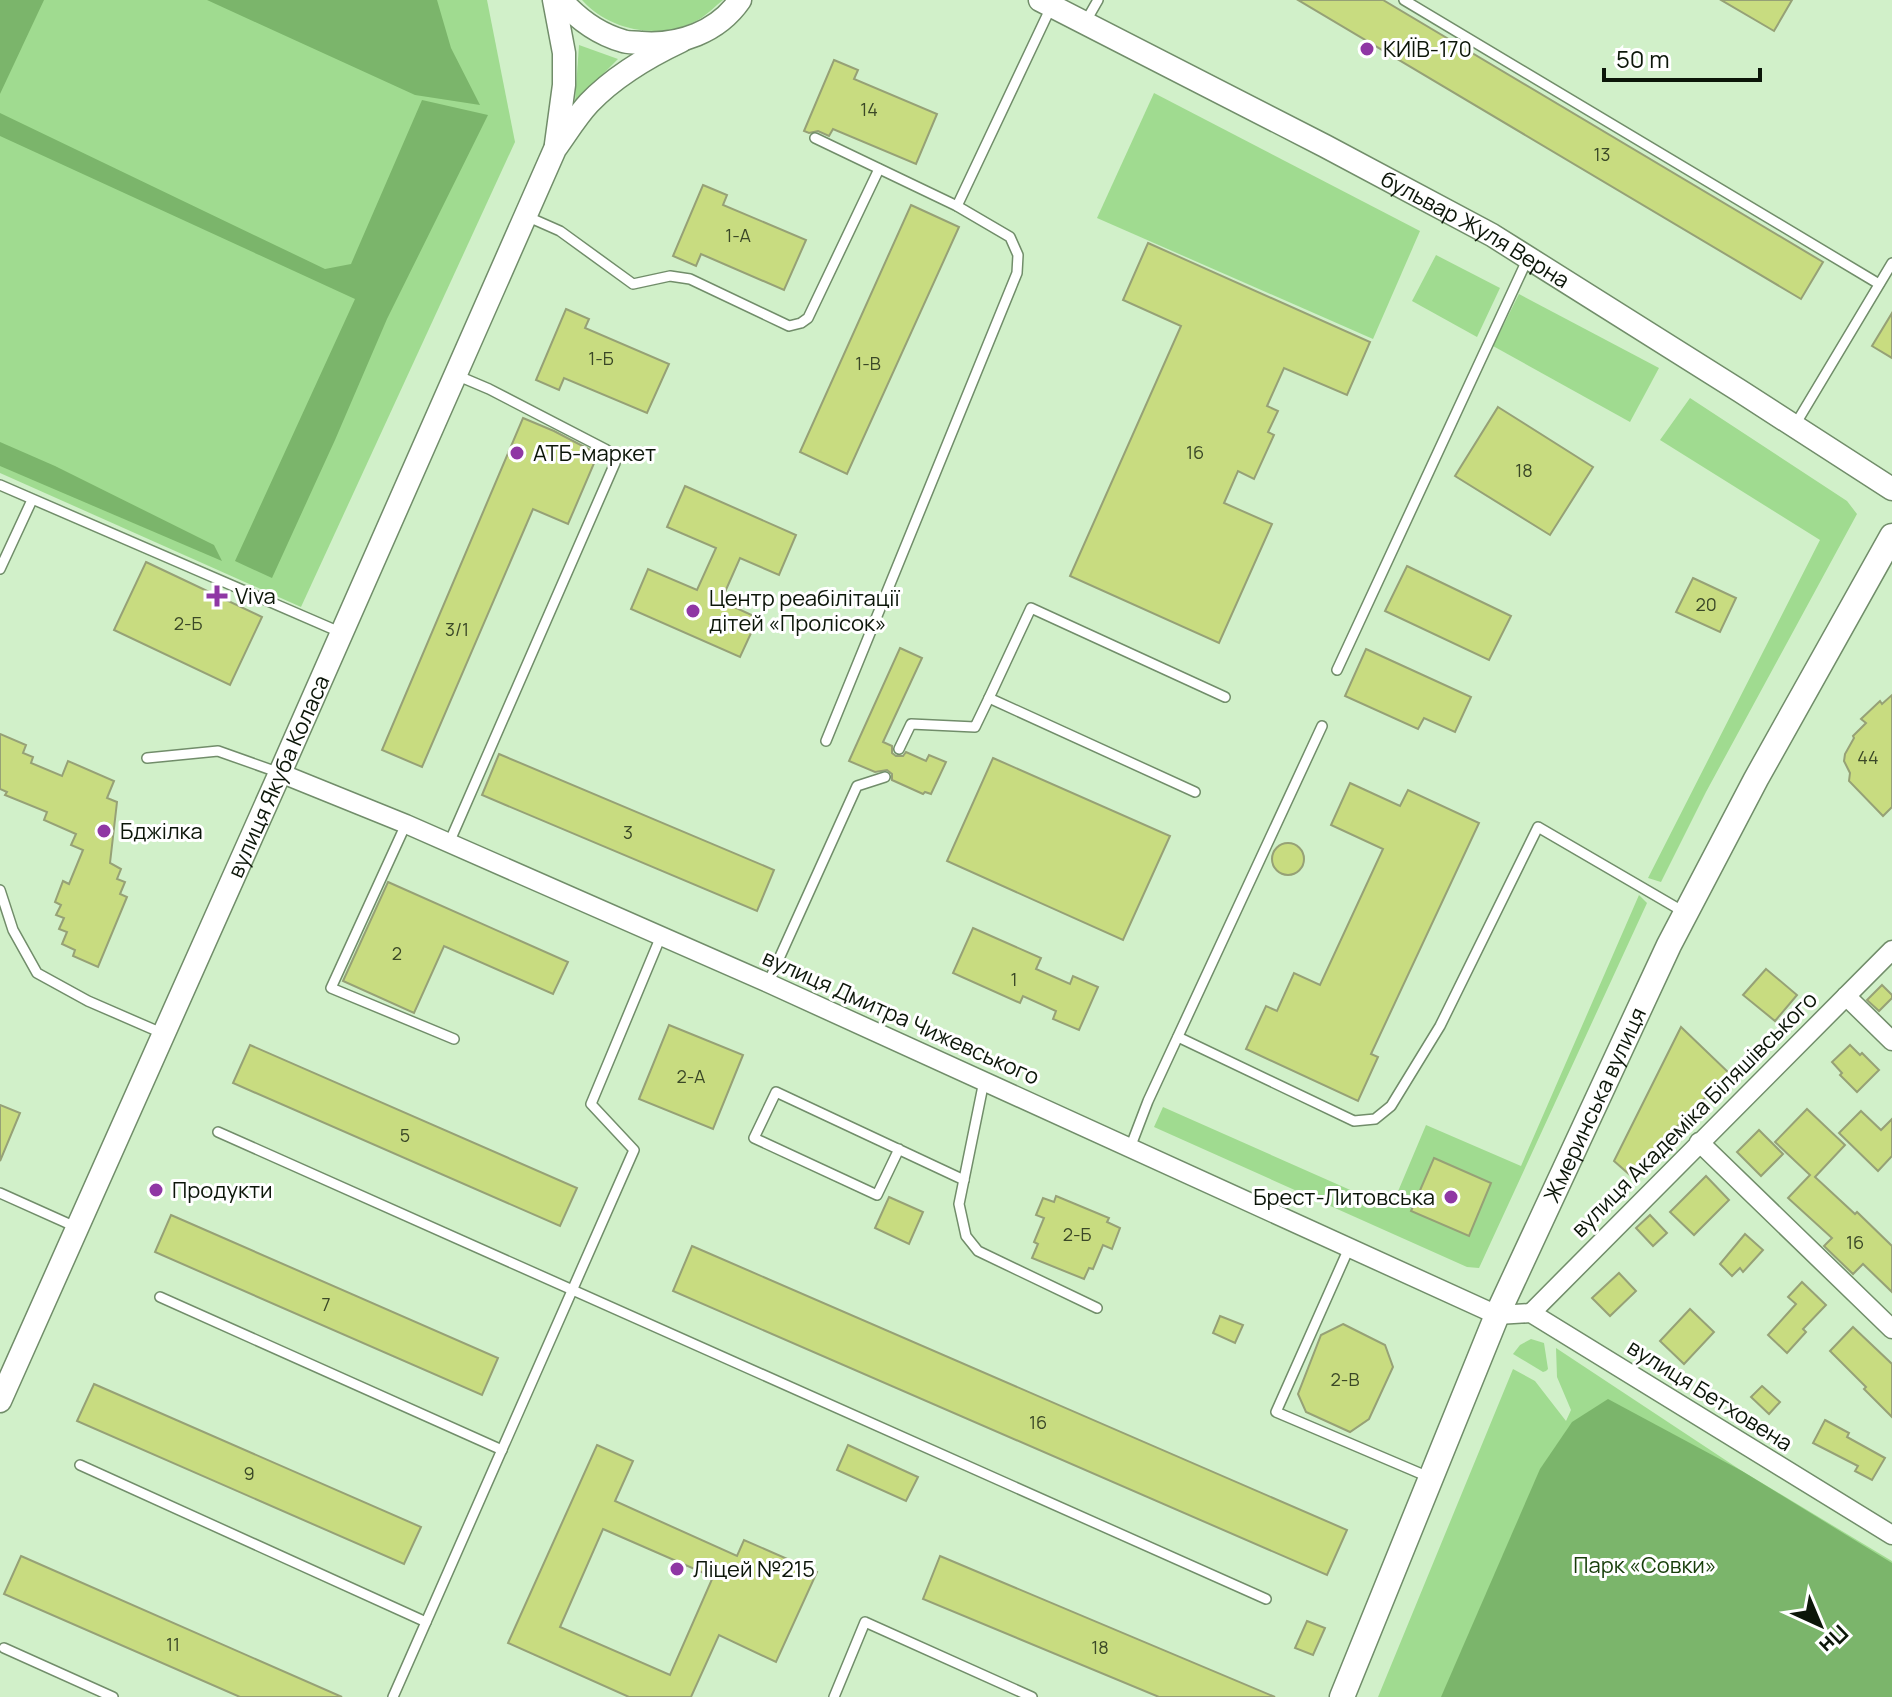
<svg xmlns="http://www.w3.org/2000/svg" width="1892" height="1697" viewBox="0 0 1892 1697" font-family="Manrope,sans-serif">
  <rect width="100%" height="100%" fill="#d1f0c9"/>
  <g fill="#a0db90">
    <polygon points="0,0 487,0 515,142 301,607 0,473"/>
    <path d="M582,0H723C715,6 707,15 698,20C661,40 611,32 582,0Z"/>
    <polygon points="579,45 618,59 575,102"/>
    <polygon points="1154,93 1420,231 1373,339 1097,218"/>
    <polygon points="1436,255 1500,288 1477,337 1412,301"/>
    <polygon points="1519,294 1659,368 1630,422 1493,346"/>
    <polygon points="1690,398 1847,501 1857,514 1706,792 1661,882 1648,878 1820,540 1660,440"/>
    <polygon points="1639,895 1647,903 1479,1268 1467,1267 1154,1127 1163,1107 1391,1208 1426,1125 1521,1166"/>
    <polygon points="1531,1339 1544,1343 1548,1369 1546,1371 1543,1372 1513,1354 1520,1345"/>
    <polygon points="1556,1348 1742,1471 1892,1561 1892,1697 1378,1697 1513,1369 1535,1381 1566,1421 1571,1410 1557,1377"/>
  </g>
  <g fill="#7bb56b">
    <polygon points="0,0 44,0 0,94"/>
    <polygon points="207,0 437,0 451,48 480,105 415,95"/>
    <polygon points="422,100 488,115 387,319 335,440 272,578 235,561 355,299 0,136 0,113 325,269 351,264"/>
    <polygon points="0,442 55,466 214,545 222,561 0,466"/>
    <polygon points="1608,1399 1742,1471 1892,1563 1892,1697 1441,1697 1540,1469 1572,1422"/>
  </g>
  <g fill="#c8dc80" stroke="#96a176" stroke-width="2" fill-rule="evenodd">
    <polygon points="1298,0 1383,0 1823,262 1801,299"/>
    <polygon points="1721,0 1792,0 1774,31"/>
    <polygon points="834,60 858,70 854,79 937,114 916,164 833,129 829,136 818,131 809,133 804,131"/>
    <polygon points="703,185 727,195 723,205 806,240 784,290 701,254 696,266 673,256"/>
    <polygon points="911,205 959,227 847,474 800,452"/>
    <polygon points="1148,243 1370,342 1347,395 1284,368 1267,406 1278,411 1268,432 1274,435 1254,479 1238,471 1224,503 1272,524 1219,643 1070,576 1181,326 1123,300"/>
    <polygon points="566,309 589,319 585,328 669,364 647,413 564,378 559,390 536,380"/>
    <polygon points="1892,313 1892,358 1872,346"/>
    <polygon points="1498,407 1593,467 1550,535 1455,476"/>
    <polygon points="523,418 554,431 598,454 568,524 533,509 422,767 382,750"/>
    <polygon points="685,486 796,535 779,575 740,558 721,601 758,618 740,657 631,609 648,569 697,590 716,548 667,527"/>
    <polygon points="146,562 262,617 230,685 114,630"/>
    <polygon points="1407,566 1511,616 1489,660 1385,611"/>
    <polygon points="1693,578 1736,598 1720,632 1676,612"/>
    <polygon points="900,648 922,658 883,742 892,746 892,753 896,756 903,756 906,752 926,761 929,755 946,762 931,794 925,792 923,794 892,780 892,774 887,770 875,772 849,761"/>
    <polygon points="1366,649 1471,697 1455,732 1424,718 1418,729 1345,696"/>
    <polygon points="1892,695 1892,807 1883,816 1849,781 1850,773 1844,761 1845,754 1854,738 1853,736 1866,723 1861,719 1880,701 1882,704"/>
    <polygon points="0,734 26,745 23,753 33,757 31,763 62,776 68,761 114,781 107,798 117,802 110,863 121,869 117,879 125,882 120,894 127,897 98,967 73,956 75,950 62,944 67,932 59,929 64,918 56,915 61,905 55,902 63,881 69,884 83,850 71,845 76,834 44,820 47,812 5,795 7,792 0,789"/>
    <polygon points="499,754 774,870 757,911 482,795"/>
    <polygon points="993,758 1170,836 1123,940 947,861"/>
    <polygon points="1350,783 1400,806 1408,790 1479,823 1371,1054 1378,1057 1358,1101 1246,1049 1266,1006 1277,1011 1294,973 1320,985 1383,849 1331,825"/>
    <circle cx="1288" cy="859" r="16"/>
    <polygon points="388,882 568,962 553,994 444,946 414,1013 343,981"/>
    <polygon points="973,928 1041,958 1036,969 1070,984 1073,976 1098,987 1079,1030 1053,1019 1056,1011 1023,996 1020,1003 953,973"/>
    <polygon points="1766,969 1797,995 1775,1021 1743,995"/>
    <polygon points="1882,985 1892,995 1892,998 1879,1011 1867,1000"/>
    <polygon points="669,1025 743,1055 713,1129 639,1099"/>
    <polygon points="1681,1027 1729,1073 1630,1175 1614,1161"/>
    <polygon points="250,1045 577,1188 560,1226 233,1083"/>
    <polygon points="1850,1045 1860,1055 1862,1053 1879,1070 1857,1092 1840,1075 1842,1073 1832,1062"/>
    <polygon points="0,1105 20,1113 0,1161"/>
    <polygon points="1807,1109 1845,1145 1815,1177 1855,1214 1857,1212 1892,1246 1892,1292 1863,1264 1853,1274 1824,1246 1832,1238 1788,1198 1810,1175 1775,1142"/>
    <polygon points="1861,1111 1881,1130 1892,1119 1892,1156 1878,1171 1839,1133"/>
    <polygon points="1759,1130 1783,1154 1761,1176 1737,1152"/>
    <polygon points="1434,1158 1491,1183 1469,1236 1411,1211"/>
    <polygon points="1706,1176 1729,1200 1694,1235 1670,1212"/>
    <polygon points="1056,1196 1109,1218 1107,1222 1120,1228 1112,1249 1103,1245 1093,1269 1089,1268 1084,1279 1032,1258 1038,1244 1034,1242 1044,1218 1036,1215 1043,1198 1054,1202"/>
    <polygon points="889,1197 923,1212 909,1244 875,1228"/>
    <polygon points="171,1215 498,1358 482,1395 155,1252"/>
    <polygon points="1650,1215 1667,1233 1653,1246 1636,1228"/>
    <polygon points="1745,1234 1763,1250 1743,1272 1740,1268 1732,1276 1720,1264"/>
    <polygon points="692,1246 1347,1530 1327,1575 673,1291"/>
    <polygon points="1619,1273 1636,1291 1610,1316 1592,1298"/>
    <polygon points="1802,1282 1826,1305 1803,1329 1806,1332 1787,1353 1768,1335 1796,1304 1788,1297"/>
    <polygon points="1690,1309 1714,1332 1684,1364 1660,1341"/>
    <polygon points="1220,1316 1243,1325 1235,1343 1213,1333"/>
    <polygon points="1343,1324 1385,1345 1393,1367 1369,1419 1350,1432 1306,1412 1298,1394 1321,1335"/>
    <polygon points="1853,1327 1892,1364 1892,1417 1864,1389 1866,1387 1830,1351"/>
    <polygon points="94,1384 421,1527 404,1564 77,1421"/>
    <polygon points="1762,1386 1780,1402 1769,1414 1751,1397"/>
    <polygon points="1825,1420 1849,1433 1847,1437 1885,1458 1872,1480 1855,1471 1858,1466 1813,1443"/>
    <path d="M597,1445L633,1461L615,1501L737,1556L744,1540L817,1572L776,1662L719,1635L691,1697H629L508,1643ZM603,1529L713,1577L670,1675L560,1627Z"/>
    <polygon points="848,1445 918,1477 906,1501 837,1470"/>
    <polygon points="21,1556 342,1697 240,1697 4,1594"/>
    <polygon points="940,1556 1275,1697 1159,1697 923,1599"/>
    <polygon points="1307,1621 1325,1628 1313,1655 1295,1648"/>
  </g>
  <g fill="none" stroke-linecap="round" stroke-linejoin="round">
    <g stroke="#718d6a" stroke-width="12">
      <g id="service">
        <polyline points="1404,0 1879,284"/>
        <polyline points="1086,21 1098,0"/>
        <polyline points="815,138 957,206 1010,237 1018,255 1017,273 826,741"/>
        <polyline points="957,206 1051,7"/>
        <polyline points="526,216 560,231 633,284 670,276 690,279 789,326 801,323 808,318 879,169"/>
        <polyline points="1795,425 1892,263"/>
        <polyline points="0,485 342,633"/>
        <polyline points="0,569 32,500"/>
        <polyline points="1337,670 1528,258"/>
        <polyline points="899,749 911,724 975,727 989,698"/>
        <polyline points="147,758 218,751 280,773"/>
        <polyline points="1195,792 989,698 1031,608 1225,697"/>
        <polyline points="406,824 331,988 454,1039"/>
        <polyline points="449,843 615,463 612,454 605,449 489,389 456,375"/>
        <polyline points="0,890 13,930 37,973 88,1001 164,1034"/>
        <polyline points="768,983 857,786 885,777"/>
        <polyline points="1178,1037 1354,1121 1375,1119 1391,1106 1440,1026 1538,827 1684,912"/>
        <polyline points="984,1081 959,1204 966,1236 978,1251 1097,1308"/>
        <polyline points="218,1132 1266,1599"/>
        <polyline points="1130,1148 1148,1101 1322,726"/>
        <polyline points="899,1149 877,1195 754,1138 776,1092 964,1180"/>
        <polyline points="0,1193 78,1228"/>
        <polyline points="1349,1248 1276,1412 1431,1478"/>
        <polyline points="160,1297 502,1450"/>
        <polyline points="80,1465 426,1622"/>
        <polyline points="4,1648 113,1697"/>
        <polyline points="393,1697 634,1150 591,1104 661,936"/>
        <polyline points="834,1697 865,1622 1032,1697"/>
      </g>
    </g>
    <g stroke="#718d6a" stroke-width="21">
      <g id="minor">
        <polyline points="280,773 406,824 768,983 1497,1315 1531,1313 1892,1535"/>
        <polyline points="1846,996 1892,1041"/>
        <polyline points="1699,1142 1892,1329"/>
        <polyline points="1531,1313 1892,950"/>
      </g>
    </g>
    <g stroke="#718d6a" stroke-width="25">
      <g id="tertiary">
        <polyline points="554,0 564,53 564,85 556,144"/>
        <path d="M561,0C577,18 598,34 623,41C628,43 636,42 641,43C679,46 718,32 740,0"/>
        <path id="s1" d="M1040,0L1325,146L1492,235L1740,391L1892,489"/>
        <path id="s2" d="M0,1401L280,773L555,149C566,134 576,117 589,103C615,76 647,57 681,41"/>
      </g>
    </g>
    <g stroke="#718d6a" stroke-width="27">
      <g id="secondary">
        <path id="s3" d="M1342,1697L1497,1315L1669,945L1756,779L1892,536"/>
      </g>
    </g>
    <use href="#service" stroke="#fff" stroke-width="9"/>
    <use href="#minor" stroke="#fff" stroke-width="18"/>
    <use href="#tertiary" stroke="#fff" stroke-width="22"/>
    <use href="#secondary" stroke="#fff" stroke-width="24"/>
  </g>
  <g fill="#8f37a4" stroke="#fff" stroke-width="3">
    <circle cx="1367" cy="49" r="8"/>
    <circle cx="517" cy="453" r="8"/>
    <path d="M213 584h8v8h8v8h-8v8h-8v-8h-8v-8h8z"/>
    <circle cx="693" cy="611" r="8"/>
    <circle cx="104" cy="831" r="8"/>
    <circle cx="156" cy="1190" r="8"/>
    <circle cx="1451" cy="1197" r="8"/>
    <circle cx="677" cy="1569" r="8"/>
  </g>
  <g text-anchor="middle" stroke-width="6" stroke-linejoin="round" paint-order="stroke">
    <g font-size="18" fill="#3b4827">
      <text x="869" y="116">14</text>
      <text x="1602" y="161">13</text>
      <text x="738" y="242">1-А</text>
      <text x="601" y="365">1-Б</text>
      <text x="868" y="370">1-В</text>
      <text x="1195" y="459">16</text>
      <text x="1524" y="477">18</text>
      <text x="1706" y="611">20</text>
      <text x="188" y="630">2-Б</text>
      <text x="457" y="636">3/1</text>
      <text x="1868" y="764">44</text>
      <text x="628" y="839">3</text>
      <text x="397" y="960">2</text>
      <text x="1014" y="986">1</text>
      <text x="691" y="1083">2-А</text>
      <text x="405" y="1142">5</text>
      <text x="1077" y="1241">2-Б</text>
      <text x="1855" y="1249">16</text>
      <text x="326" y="1311">7</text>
      <text x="1345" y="1386">2-В</text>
      <text x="1038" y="1429">16</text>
      <text x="249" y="1480">9</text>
      <text x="173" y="1651">11</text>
      <text x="1100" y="1654">18</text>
    </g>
    <g font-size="22" fill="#0c1609" stroke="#fff" text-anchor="start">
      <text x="1383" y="57">КИЇВ-170</text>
      <text x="533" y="461">АТБ-маркет</text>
      <text x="235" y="604">Viva</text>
      <text x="709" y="606">Центр реабілітації<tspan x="709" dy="25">дітей «Пролісок»</tspan></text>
      <text x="120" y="839">Бджілка</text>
      <text x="172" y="1198">Продукти</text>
      <text x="1435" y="1205" text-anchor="end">Брест-Литовська</text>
      <text x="693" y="1577">Ліцей №215</text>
    </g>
    <g font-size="22" fill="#0c1609" stroke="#fff">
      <text dy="8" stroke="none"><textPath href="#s1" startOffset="492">бульвар Жуля Верна</textPath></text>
      <text dy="8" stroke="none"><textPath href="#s2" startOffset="684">вулиця Якуба Коласа</textPath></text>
      <text transform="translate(901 1017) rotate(24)" y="8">вулиця Дмитра Чижевського</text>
      <text dy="8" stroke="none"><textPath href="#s3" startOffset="644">Жмеринська вулиця</textPath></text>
      <text transform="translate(1694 1114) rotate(-45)" y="8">вулиця Академіка Біляшівського</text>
      <text transform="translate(1710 1395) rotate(32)" y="8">вулиця Бетховена</text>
    </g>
    <g font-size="22" fill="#173e0a" stroke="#fff">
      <text x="1645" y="1573">Парк «Совки»</text>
    </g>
  </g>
  <g transform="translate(1820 1625) rotate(136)" stroke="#ffffff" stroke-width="6" paint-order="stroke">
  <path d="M0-6L14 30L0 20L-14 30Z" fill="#0c1609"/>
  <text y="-12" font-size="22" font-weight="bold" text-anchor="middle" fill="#0c1609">Пн</text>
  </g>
  <path d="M1604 68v12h156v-12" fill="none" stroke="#0c1609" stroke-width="4"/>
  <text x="1616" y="68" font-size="24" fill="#0c1609" stroke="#ffffff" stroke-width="6" paint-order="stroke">50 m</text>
</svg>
